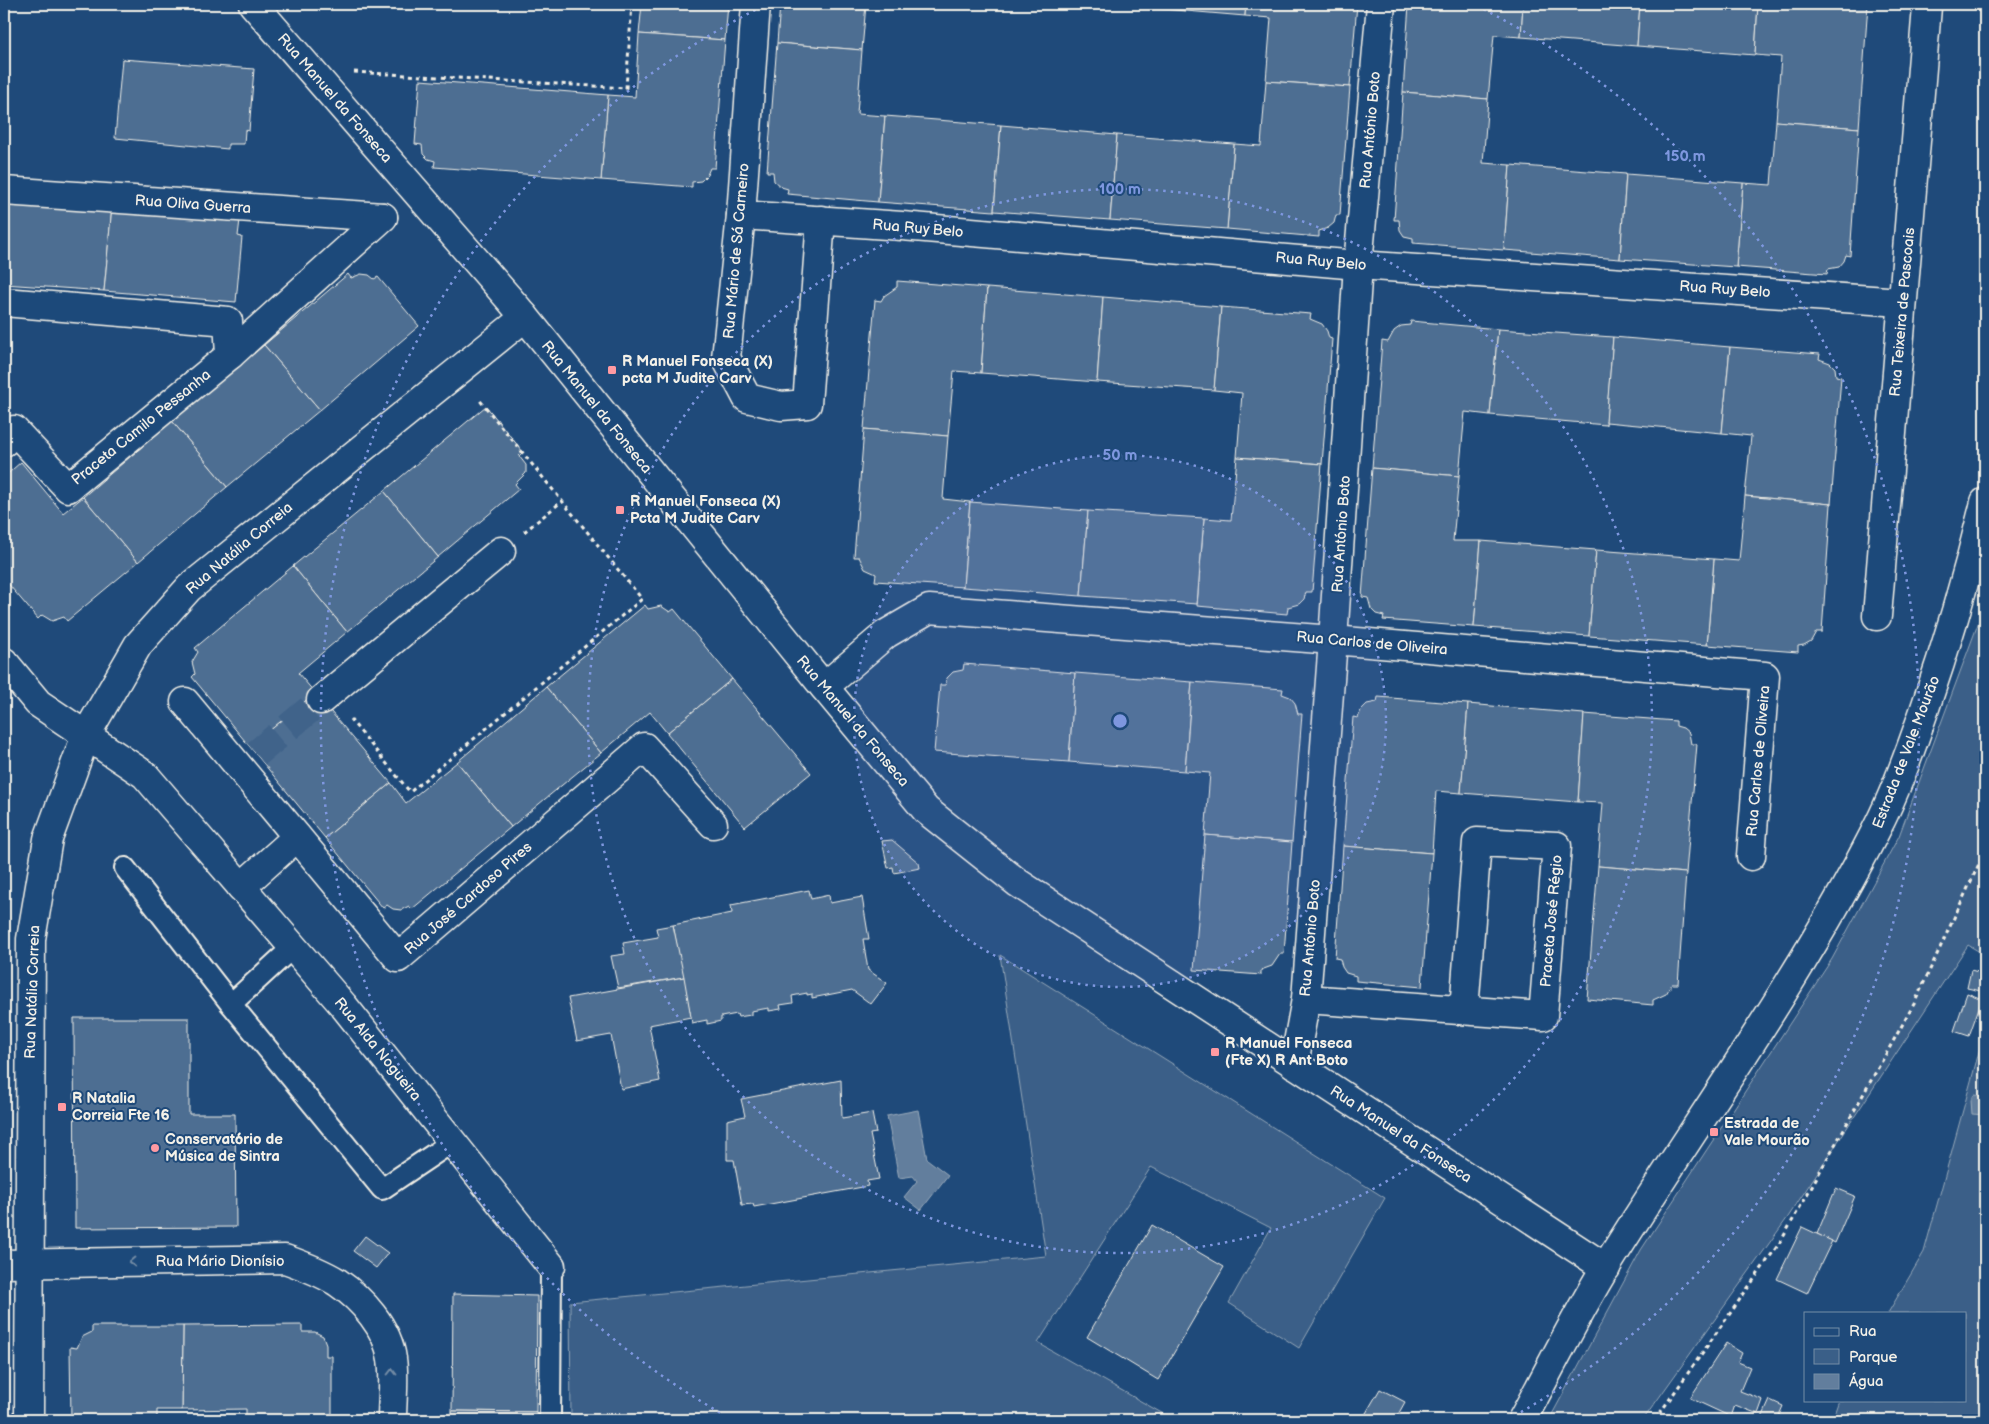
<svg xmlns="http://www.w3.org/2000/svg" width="1989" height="1424" viewBox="0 0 1989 1424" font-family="'Balsamiq Sans',sans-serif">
  <rect width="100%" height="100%" fill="#1f4a7a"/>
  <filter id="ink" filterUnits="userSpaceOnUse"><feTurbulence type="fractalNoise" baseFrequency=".02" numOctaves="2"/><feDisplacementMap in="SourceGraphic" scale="10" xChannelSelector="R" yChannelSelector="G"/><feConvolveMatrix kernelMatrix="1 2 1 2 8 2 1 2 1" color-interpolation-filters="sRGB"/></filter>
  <g filter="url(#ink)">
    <g fill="#3a5f88" stroke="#97a8b8">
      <polygon points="1985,605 1985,955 1968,945 1788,1217 1643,1420 1549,1420 1641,1250 1832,959 1899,836"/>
      <polygon points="1000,955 1385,1198 1299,1348 1229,1303 1271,1228 1151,1167 1038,1343 1174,1420 571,1420 570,1302 1046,1256"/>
      <polygon points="1985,1030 1985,1420 1832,1420 1839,1400 1965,1400 1965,1313 1888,1313 1924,1252"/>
    </g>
    <g fill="#627e9d" stroke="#9cacbb">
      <polygon points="1974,1095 1985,1096 1985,1115 1972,1114 1971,1100"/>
      <polygon points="918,1110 927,1159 948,1175 921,1210 904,1197 917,1181 913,1176 899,1178 887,1116"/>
    </g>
    <g fill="#4d6e92" stroke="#f4f1e8">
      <polygon points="642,4 728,4 725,40 639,34"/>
      <polygon points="780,4 866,4 862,50 777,43"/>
      <polygon points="1127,4 1246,4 1245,16 1127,6"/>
      <polygon points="1246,4 1357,4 1350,87 1266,81 1271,18 1245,16"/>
      <polygon points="1409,4 1523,4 1521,37 1494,35 1488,99 1403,92"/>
      <polygon points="1523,4 1640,4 1637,46 1521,37"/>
      <polygon points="1640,4 1758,4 1755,55 1637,46"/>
      <polygon points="1758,4 1868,4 1859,128 1776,121 1781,57 1755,55"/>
      <polygon points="639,34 725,40 715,168 710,168 707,175 701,181 692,182 692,187 601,180 608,95 635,97"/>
      <polygon points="777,43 862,50 857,114 885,116 878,202 787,194 788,189 781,187 774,181 773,172 767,172"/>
      <polygon points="122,59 254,69 249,131 245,130 244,144 228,144 228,149 115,138"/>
      <polygon points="420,80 608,95 601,180 434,167 435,161 428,159 423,154 422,145 415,144"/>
      <polygon points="1266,81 1350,87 1340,215 1336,215 1334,223 1328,228 1319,231 1319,237 1227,229 1234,144 1261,146"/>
      <polygon points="1403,92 1488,99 1483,163 1510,165 1504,250 1413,243 1413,238 1404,236 1400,230 1399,220 1394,220"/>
      <polygon points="885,116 1001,125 994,211 878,202"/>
      <polygon points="1776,121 1859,128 1850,256 1846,255 1844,261 1839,267 1828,269 1827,274 1736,267 1743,183 1771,185"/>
      <polygon points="1001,125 1117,135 1110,220 994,211"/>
      <polygon points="1117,135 1234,144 1227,229 1110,220"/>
      <polygon points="1510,165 1626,174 1620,259 1504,250"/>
      <polygon points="1626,174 1743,183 1736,267 1620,259"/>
      <polygon points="4,197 112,206 104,291 4,284"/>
      <polygon points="112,206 240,220 238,236 242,237 236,302 104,291"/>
      <polygon points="348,274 351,278 361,274 369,275 374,279 378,277 419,326 320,410 264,345"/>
      <polygon points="897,281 987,288 981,373 954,371 948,436 864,429 875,300 881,301 884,296 897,287"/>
      <polygon points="987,288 1103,297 1097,382 981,373"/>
      <polygon points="1103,297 1221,307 1214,390 1097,382"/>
      <polygon points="1221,307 1311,314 1310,319 1322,324 1327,331 1329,338 1332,339 1322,464 1237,457 1242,393 1214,390"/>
      <polygon points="1411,321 1498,329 1490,415 1465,412 1459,476 1372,468 1382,341 1388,342 1394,331 1401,326 1410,325"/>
      <polygon points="1498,329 1613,337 1606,425 1490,415"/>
      <polygon points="1613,337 1730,347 1722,433 1606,422"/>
      <polygon points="264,345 320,410 227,487 172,421"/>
      <polygon points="1730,347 1820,354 1819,359 1830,363 1835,368 1836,376 1841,377 1831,504 1745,496 1751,436 1722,433"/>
      <polygon points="486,406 523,452 519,456 526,465 526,473 515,484 519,489 438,557 384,491"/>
      <polygon points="172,421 227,487 138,562 83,497"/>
      <polygon points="864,429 948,436 943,499 970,502 963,587 875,581 876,574 865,569 859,557 854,557"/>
      <polygon points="1237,457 1322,464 1312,592 1306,592 1304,599 1299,604 1288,607 1287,614 1197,606 1204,518 1231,520"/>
      <polygon points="21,462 63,513 83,497 138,562 67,621 64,617 52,621 42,615 38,619 4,579 4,477"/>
      <polygon points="1372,468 1459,476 1453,541 1481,541 1474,627 1383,620 1384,616 1376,614 1371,609 1368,598 1362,597"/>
      <polygon points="384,491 438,557 347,632 293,566"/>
      <polygon points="1745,496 1831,504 1822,632 1816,632 1811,641 1804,645 1798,646 1798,652 1707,645 1714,559 1739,561"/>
      <polygon points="970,502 1088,511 1081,596 963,587"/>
      <polygon points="1088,511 1204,518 1197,604 1081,596"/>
      <polygon points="1481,541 1596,550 1589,636 1474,627"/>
      <polygon points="1596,550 1714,559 1707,645 1589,636"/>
      <polygon points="293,566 347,632 298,673 315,693 250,747 192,677 195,674 192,662 198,652 195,648"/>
      <polygon points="645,605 648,609 661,606 670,612 674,609 732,679 667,733 650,712 601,753 546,687"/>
      <polygon points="964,664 1075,673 1069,762 934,752 940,685 945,685 947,678 953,672 963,670"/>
      <polygon points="1075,673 1192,682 1185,771 1069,762"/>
      <polygon points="732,679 811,773 745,827 667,733"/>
      <polygon points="1192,682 1283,689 1282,694 1290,697 1295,703 1298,714 1302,714 1292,842 1205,835 1210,773 1185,771"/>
      <polygon points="546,687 601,753 511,827 457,762"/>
      <polygon points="315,693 391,783 325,838 250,747"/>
      <polygon points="1378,697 1468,704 1461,793 1436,791 1432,853 1343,846 1353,717 1358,718 1361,710 1367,704 1377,702"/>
      <polygon points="1468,704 1584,714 1578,802 1461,793"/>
      <polygon points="1584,714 1676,721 1676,726 1683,728 1689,733 1691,744 1697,744 1686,873 1598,866 1603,803 1578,802"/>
      <polygon points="457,762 511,827 412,909 409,906 401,910 393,909 387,905 383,908 325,838 391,783 406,803"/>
      <polygon points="1205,835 1292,842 1284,954 1280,954 1272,966 1261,970 1261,975 1194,970"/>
      <polygon points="892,840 919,863 920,868 894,873 893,867 888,868 882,841"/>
      <polygon points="1343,846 1432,853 1422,987 1356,981 1356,976 1346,973 1342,967 1340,959 1335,958"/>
      <polygon points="1598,866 1686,873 1678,984 1672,984 1666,994 1653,1000 1653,1005 1587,999"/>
      <polygon points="809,890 811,899 829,895 830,903 862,897 869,939 863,939 868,970 887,983 871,1004 852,990 812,998 812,994 807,995 807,993 792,996 793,1003 780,1005 781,1009 769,1011 769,1008 751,1011 751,1015 738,1017 737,1014 721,1017 721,1021 707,1024 707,1020 692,1023 673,925 732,913 731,905"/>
      <polygon points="673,925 684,977 618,988 611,956 625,954 623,943 658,937 656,928"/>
      <polygon points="1971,970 1985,974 1981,991 1967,988"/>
      <polygon points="684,977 691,1017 649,1025 660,1081 621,1089 611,1035 577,1041 568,998"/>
      <polygon points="1967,993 1982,999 1969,1036 1954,1031"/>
      <polygon points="74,1018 189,1018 189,1114 235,1114 236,1227 75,1228"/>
      <polygon points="841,1080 842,1118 872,1113 876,1133 870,1134 879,1179 867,1181 868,1186 754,1207 753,1204 742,1205 734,1160 727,1160 727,1120 745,1116 741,1099"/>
      <polygon points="1836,1188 1855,1196 1835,1243 1817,1234"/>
      <polygon points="1152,1225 1224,1267 1158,1380 1087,1337"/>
      <polygon points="1802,1227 1832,1241 1807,1293 1777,1279"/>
      <polygon points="365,1236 388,1253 376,1268 353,1251"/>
      <polygon points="453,1294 537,1296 536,1412 452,1411"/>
      <polygon points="302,1325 302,1332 315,1332 323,1336 326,1344 326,1356 332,1356 332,1420 246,1420 246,1409 182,1410 183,1326"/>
      <polygon points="92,1326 183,1326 182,1410 157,1410 157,1420 71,1420 70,1347 77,1348 82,1337 92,1332"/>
      <polygon points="1726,1343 1742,1353 1738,1362 1750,1367 1740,1391 1763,1400 1758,1414 1735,1405 1731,1417 1690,1398"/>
      <polygon points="1380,1389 1405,1402 1395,1420 1362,1420"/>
      <polygon points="1770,1400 1783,1406 1777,1420 1761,1420"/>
      <polygon points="452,1411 536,1412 537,1420 452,1420"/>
    </g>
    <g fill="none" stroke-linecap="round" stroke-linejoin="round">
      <polyline stroke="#3f638a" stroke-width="28" stroke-dasharray="28 14" stroke-linecap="butt" points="256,754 321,700"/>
      <g stroke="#f4f1e8" stroke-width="24">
        <g id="lane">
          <polyline points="125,868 231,1004 382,1189 452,1142"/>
          <polyline points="231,1004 293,947"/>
          <polyline points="550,1420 551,1266"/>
        </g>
      </g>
      <g stroke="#f4f1e8" stroke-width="31">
        <g id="street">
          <polyline points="253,4 525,317 824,687 926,810 1018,883 1606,1268"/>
          <polyline points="756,4 741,215 726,358 747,398 781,406 807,404 821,220"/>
          <polyline points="4,191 383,217"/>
          <polyline points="741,215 902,226 1358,265 1902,302"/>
          <polyline points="4,302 228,321 230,355 68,488 14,430 4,442"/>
          <polyline points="230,355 383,217"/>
          <polyline points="1877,616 1927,7"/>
          <polyline points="4,662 38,703 145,775 343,1005 551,1266"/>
          <polyline points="824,687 886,634 929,609 1333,640 1765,676 1751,856"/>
          <polyline points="321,700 501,551"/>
          <polyline points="185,702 398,958 644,747 713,824"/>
          <polyline points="241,887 297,837"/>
          <polyline points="1306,999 1543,1016 1557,846 1477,842 1464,1010"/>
          <polyline points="1294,1064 1306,999 1333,640 1358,265 1381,4"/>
          <path d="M4,1264L285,1259C302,1265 321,1272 337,1282C362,1299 388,1328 392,1359C395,1378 392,1400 392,1420"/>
          <polyline points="29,1420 31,939 48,839 86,735 138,645 189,588 525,317"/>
        </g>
      </g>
      <g stroke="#f4f1e8" stroke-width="31">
        <path id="secondary" d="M1522,1420C1550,1369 1576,1315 1607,1265C1697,1121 1798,983 1875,832C1895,794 1910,752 1924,711C1948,642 1968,573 1985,502"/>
      </g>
      <g stroke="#f4f1e8" stroke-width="3" stroke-dasharray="4 4" stroke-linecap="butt">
        <polyline points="354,72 626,88 632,4"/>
        <polyline points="524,532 561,502"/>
        <polyline points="350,719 410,792 642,599 478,398"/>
        <polyline points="1655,1420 1781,1241 1914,1004 1985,851"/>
      </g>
      <use href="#lane" stroke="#1f4a7a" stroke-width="20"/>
      <use href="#street" stroke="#1f4a7a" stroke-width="28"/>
      <use href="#secondary" stroke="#1f4a7a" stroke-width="28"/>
    </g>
    <defs><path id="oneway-chevron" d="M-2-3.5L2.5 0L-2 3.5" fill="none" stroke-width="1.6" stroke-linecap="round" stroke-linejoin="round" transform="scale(1.25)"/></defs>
    <g stroke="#748da6">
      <use href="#oneway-chevron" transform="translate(132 1262) rotate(179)"/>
      <use href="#oneway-chevron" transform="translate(392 1372) rotate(-90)"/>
    </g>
  </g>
  <circle cx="1120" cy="721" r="266" fill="#7e97df" fill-opacity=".12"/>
  <g fill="none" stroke="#7e97df" stroke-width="2.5" stroke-dasharray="2.5 5">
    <circle cx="1120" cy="721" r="266"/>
    <circle cx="1120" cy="721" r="532"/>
    <path d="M733 1420A799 799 0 0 1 763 6M1477 6A799 799 0 0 1 1507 1420"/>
  </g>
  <g fill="#ff9aa2" stroke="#1f4a7a" stroke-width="2">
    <rect x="607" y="365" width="10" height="10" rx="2.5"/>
    <rect x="615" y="505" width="10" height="10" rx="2.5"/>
    <rect x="1210" y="1047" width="10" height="10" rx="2.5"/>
    <rect x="57" y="1102" width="10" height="10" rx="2.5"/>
    <rect x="1709" y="1127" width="10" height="10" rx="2.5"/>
    <circle cx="155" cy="1148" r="5"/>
  </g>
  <g text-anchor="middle" stroke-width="4" stroke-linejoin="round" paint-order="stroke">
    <g font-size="15" fill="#f4f1e8" stroke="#1f4a7a">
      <text transform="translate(335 98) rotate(49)" y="5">Rua Manuel da Fonseca</text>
      <text transform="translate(1370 130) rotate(-85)" y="5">Rua António Boto</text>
      <text transform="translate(193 204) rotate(4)" y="5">Rua Oliva Guerra</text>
      <text transform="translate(918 228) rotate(5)" y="5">Rua Ruy Belo</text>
      <text transform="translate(736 251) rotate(-85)" y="5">Rua Mário de Sá Carneiro</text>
      <text transform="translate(1321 261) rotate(5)" y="5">Rua Ruy Belo</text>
      <text transform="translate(1725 289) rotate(4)" y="5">Rua Ruy Belo</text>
      <text transform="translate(1902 312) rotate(-85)" y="5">Rua Teixeira de Pascoais</text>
      <text transform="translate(597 407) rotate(51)" y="5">Rua Manuel da Fonseca</text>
      <text transform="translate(141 427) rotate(-39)" y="5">Praceta Camilo Pessanha</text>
      <text transform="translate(1341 534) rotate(-86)" y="5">Rua António Boto</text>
      <text transform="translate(239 548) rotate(-40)" y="5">Rua Natália Correia</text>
      <text transform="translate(1372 643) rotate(5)" y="5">Rua Carlos de Oliveira</text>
      <text transform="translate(853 721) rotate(50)" y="5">Rua Manuel da Fonseca</text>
      <text transform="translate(1906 752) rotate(-69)" y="5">Estrada de Vale Mourão</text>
      <text transform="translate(1758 761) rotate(-85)" y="5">Rua Carlos de Oliveira</text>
      <text transform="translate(468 898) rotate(-41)" y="5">Rua José Cardoso Pires</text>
      <text transform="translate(1551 921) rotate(-85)" y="5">Praceta José Régio</text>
      <text transform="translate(1310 938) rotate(-85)" y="5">Rua António Boto</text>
      <text transform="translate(32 992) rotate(-88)" y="5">Rua Natália Correia</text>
      <text transform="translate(378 1049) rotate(51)" y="5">Rua Alda Nogueira</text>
      <text transform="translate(1401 1134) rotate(33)" y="5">Rua Manuel da Fonseca</text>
      <text x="220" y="1266">Rua Mário Dionísio</text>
    </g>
    <g font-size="15" font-weight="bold" fill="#f4f1e8" stroke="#1f4a7a" text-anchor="start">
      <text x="622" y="366">R Manuel Fonseca (X)<tspan x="622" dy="17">pcta M Judite Carv</tspan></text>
      <text x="630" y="506">R Manuel Fonseca (X)<tspan x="630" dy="17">Pcta M Judite Carv</tspan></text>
      <text x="1225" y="1048">R Manuel Fonseca<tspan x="1225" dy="17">(Fte X) R Ant Boto</tspan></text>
      <text x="72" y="1103">R Natalia<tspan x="72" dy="17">Correia Fte 16</tspan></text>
      <text x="1724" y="1128">Estrada de<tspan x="1724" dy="17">Vale Mourão</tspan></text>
      <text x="165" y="1144">Conservatório de<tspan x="165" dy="17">Música de Sintra</tspan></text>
    </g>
  </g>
  <circle cx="1120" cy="721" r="8" fill="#7e97df" stroke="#1f4a7a" stroke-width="2.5"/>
  <g font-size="15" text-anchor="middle" font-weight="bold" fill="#7e97df" stroke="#1f4a7a" stroke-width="4" stroke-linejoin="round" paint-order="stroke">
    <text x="1685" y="161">150 m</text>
    <text x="1120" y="194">100 m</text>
    <text x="1120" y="460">50 m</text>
  </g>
  <rect width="1989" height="1424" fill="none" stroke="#1f4a7a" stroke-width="20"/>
  <rect x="10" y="10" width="1969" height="1404" fill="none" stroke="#f4f1e8" stroke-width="2" filter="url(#ink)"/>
  <rect x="1804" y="1312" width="162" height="90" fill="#1f4a7a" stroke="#748da6"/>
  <rect x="1814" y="1328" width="25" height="8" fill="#1f4a7a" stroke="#748da6"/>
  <text x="1849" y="1336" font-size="15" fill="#f4f1e8">Rua</text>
  <rect x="1814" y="1349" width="25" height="15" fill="#3a5f88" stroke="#748da6"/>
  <text x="1849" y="1362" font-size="15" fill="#f4f1e8">Parque</text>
  <rect x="1814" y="1374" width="25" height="15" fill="#627e9d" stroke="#748da6"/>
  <text x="1849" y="1386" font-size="15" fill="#f4f1e8">Água</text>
</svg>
